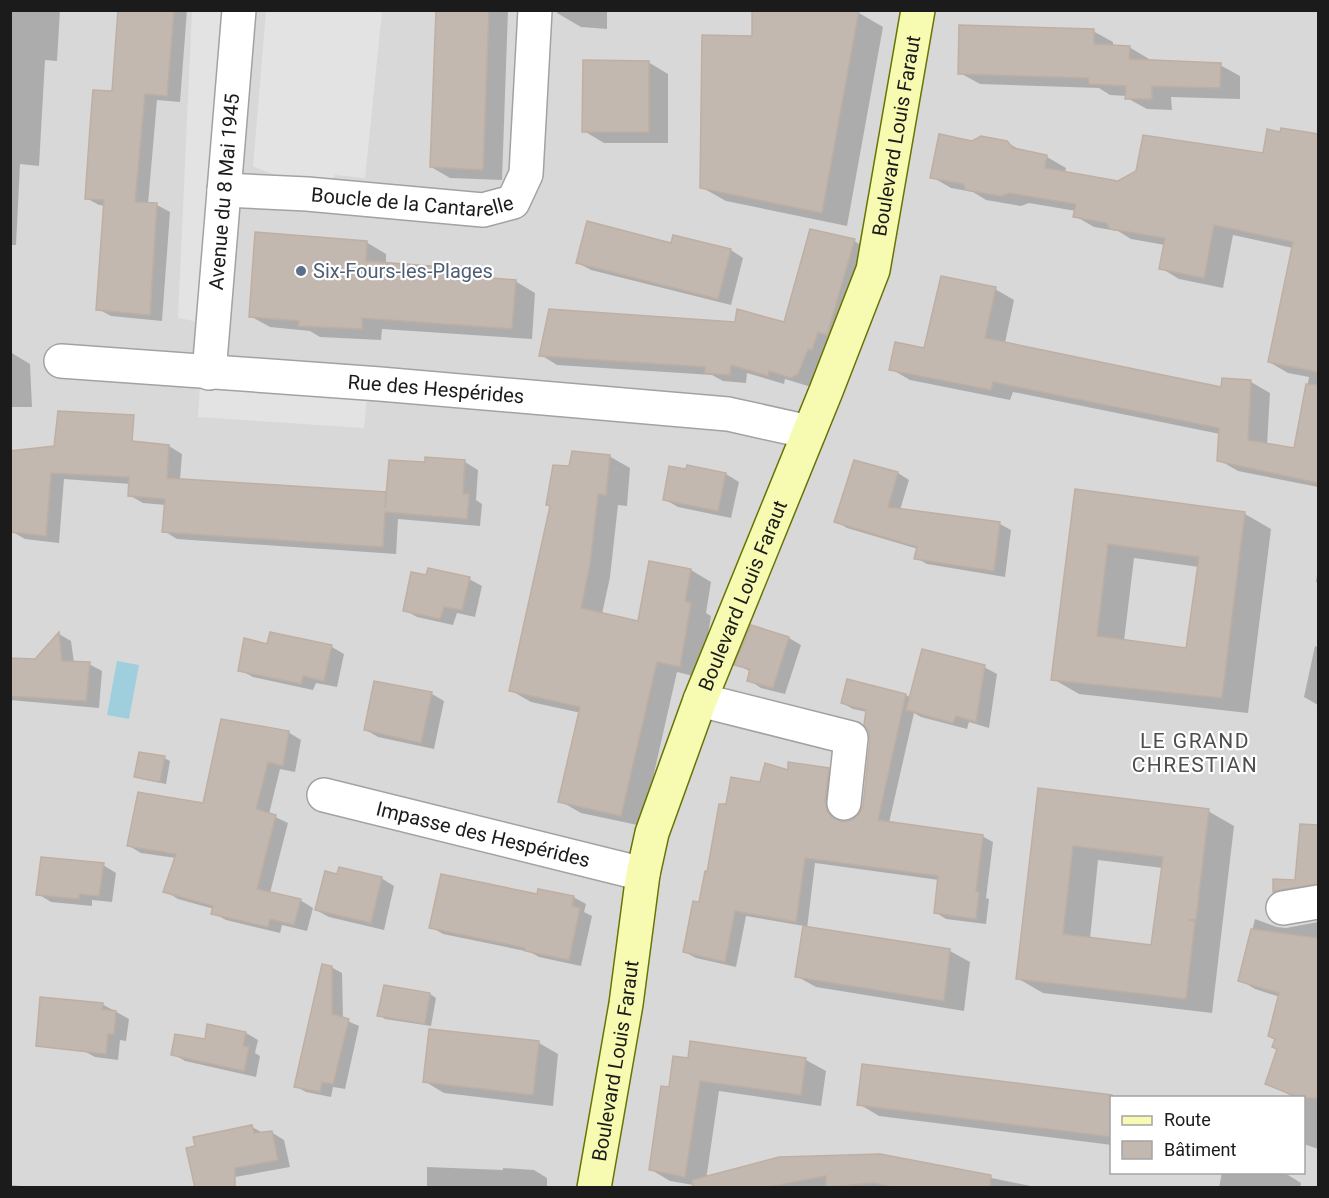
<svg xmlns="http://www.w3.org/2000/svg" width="1329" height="1198" viewBox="0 0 1329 1198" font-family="Roboto,sans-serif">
  <rect width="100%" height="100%" fill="#ede9e0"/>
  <path fill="#d9d8d8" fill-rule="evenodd" d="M10,11H1318V1187H11ZM1112,1098H1304V1172H1112Z"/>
  <g fill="#e3e3e3">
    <polygon points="361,10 382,12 365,178 335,175 328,183 287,180 253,166 266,11"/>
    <polygon points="192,11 224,11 199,322 178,318"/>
    <polygon points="200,386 367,397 364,428 198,417"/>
  </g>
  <polygon fill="#9fcfdd" points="117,661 139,665 129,719 107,715"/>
  <g fill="#0003" fill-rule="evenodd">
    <polygon points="10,10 60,10 57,61 45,60 39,166 20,164 16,245 10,245"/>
    <polygon points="119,10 187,10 180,102 157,100 148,204 157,205 170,212 162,321 111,316 98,309 106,206 99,205 86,198 113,93"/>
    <polygon points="438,10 508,10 502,180 450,178 431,167"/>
    <polygon points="557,10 607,10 607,29 581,27 557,13"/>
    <polygon points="844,10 859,13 883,27 847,226 726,201 701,187 753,38"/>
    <polygon points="1093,31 1113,42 1113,46 1129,47 1149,59 1149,62 1220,65 1240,76 1240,99 1171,97 1172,110 1147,109 1127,98 1127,96 1110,95 1099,88 980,84 960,73"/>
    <polygon points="648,62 668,74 668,143 604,143 584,131"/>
    <polygon points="1282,129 1318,136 1318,487 1238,471 1219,460 1220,434 1013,392 1010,400 910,380 891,369 926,350 995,289 1014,300 1005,343 1222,389 1251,382 1270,393 1267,445 1295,450 1309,377 1288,373 1269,362 1293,248 1233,235 1223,288 1179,279 1161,268 1165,245 1131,239 1118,231 1094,227 1075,216 1076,211 1029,203 1021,206 986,200 973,192 951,188 932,177 973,143 1006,142 1024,152 1047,157 1066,168 1065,173 1118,183 1264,155 1281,134"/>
    <polygon points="674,237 731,250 743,258 731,305 591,270 578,263 672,245"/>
    <polygon points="854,241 870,250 814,383 808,386 785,379 784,384 747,373 746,383 723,381 712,375 557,365 541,355 737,324 785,324"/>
    <polygon points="366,242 386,254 386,264 456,270 471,278 515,281 535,293 532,339 382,329 381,340 320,337 310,331 270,327 250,316"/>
    <polygon points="10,352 30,364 32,407 10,407"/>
    <polygon points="10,425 12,451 169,446 182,454 180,480 388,495 426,464 465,462 478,470 476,500 482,504 480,526 398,519 396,554 177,539 164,531 166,505 143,503 129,495 130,484 64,479 59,543 25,539 11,531"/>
    <polygon points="609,456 630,468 627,506 618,505 610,577 602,614 639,622 691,570 711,582 706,613 711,616 701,678 677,672 642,826 581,813 560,801 581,713 531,702 510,690 570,468"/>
    <polygon points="855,461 898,473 909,480 900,510 1000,524 1011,530 1005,577 927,564 916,558 918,549 847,528 836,521"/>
    <polygon points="726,474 739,482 731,518 678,507 664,499"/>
    <path d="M1076,490L1245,514L1271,529L1248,713L1079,694L1053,679ZM1134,558L1199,567L1188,649L1124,641Z"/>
    <polygon points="1318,568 1318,583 1316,582"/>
    <polygon points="427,577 469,579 482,586 475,617 457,613 453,625 417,617 405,610"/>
    <polygon points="271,633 332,647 344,654 337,687 316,683 313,690 253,677 240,670 268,646"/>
    <polygon points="59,634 71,641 74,663 89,664 102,671 99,708 10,700 10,660 36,660"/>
    <polygon points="789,638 801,645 785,694 761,688 749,680 751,672 736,664"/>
    <polygon points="1315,646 1318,647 1318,705 1304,697"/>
    <polygon points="984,667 997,674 989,728 969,722 967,729 921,717 914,713 889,823 982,836 993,842 986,898 989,899 986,924 946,919 935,912 939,880 815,863 807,929 950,951 970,962 964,1011 816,987 796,976 804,926 746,916 736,967 696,958 685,952 728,806 761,783 789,772 828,770 839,776 836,808 838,819 841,823 853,821 861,814 864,805 871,739 867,712 853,709 842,703 906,695 911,698"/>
    <polygon points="375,682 432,694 444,701 434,749 378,737 366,730"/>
    <polygon points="288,732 301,740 295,772 280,769 269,814 288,823 270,893 300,900 313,908 307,931 282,925 280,933 226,920 213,913 214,909 178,899 165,891 176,858 141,853 129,846 204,805"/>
    <polygon points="164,758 170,761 166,784 141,779 135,776"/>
    <path d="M1040,790L1208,811L1234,826L1212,1013L1043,993L1017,978ZM1098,860L1163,868L1152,946L1090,939Z"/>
    <polygon points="1301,827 1318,829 1318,893 1289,900 1275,892 1275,880 1297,881"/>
    <polygon points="103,865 116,873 112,902 92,900 92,906 51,902 38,894"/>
    <polygon points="381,878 394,886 384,930 329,917 316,910"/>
    <polygon points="538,896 573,897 586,904 584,912 592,916 581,966 539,957 530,952 443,934 431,927"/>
    <polygon points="1255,919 1277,927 1286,928 1318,922 1318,1149 1304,1144 1304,1098 1296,1098 1267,1084 1279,1049 1280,997 1255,989 1240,980"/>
    <polygon points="331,967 342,973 343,1019 359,1026 345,1089 333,1087 331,1097 306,1092 295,1086"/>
    <polygon points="430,994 436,998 431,1026 385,1019 379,1015"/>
    <polygon points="102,1004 129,1019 126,1041 120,1040 118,1060 95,1057 82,1050"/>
    <polygon points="246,1033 258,1040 255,1053 260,1056 256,1077 185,1061 173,1054 206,1041"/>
    <polygon points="539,1043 558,1054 553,1106 444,1093 424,1081"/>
    <polygon points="692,1043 806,1060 826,1071 821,1106 719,1091 705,1187 670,1181 650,1169 670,1089 689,1060"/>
    <polygon points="864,1066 1123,1098 1112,1098 1112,1145 879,1116 859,1104"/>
    <polygon points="252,1127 263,1133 271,1132 284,1140 290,1167 207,1182"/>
    <polygon points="880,1155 1040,1188 726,1188"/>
    <polygon points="427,1167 503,1170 503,1168 534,1170 547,1178 547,1188 427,1188"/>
    <polygon points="1222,1172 1274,1172 1288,1175 1301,1183 1300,1188 1219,1188"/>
    <polygon points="10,1185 32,1187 33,1188 10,1188"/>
  </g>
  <g fill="#c2b8b0" stroke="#bfafa2" stroke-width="1.5" fill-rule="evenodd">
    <polygon points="118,10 174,10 167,96 145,94 135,202 157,203 150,315 96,310 104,200 85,199 90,127 93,90 112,91"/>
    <polygon points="436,10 489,10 483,170 430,167"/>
    <polygon points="752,10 859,10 822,213 700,188 702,35 752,36"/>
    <polygon points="959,25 1094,29 1094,44 1130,46 1129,59 1221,63 1220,88 1152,86 1152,99 1125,99 1126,86 1089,84 1088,78 958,74"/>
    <polygon points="583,60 649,61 649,132 582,132"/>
    <polygon points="1281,128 1318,134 1318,372 1268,362 1293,242 1214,225 1204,278 1159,269 1165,238 1110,229 1106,223 1073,217 1076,204 1009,193 1001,196 966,190 963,184 930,178 939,134 972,141 981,136 1007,141 1013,148 1047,155 1045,168 1118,181 1136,171 1143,135 1263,153 1267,129 1280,132"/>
    <polygon points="587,221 671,243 673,235 731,249 718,299 576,263"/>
    <polygon points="810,229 855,239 827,335 818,332 812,350 808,349 798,374 791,378 769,371 768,376 731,365 730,375 705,373 705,367 539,356 549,309 735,322 737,309 784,322"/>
    <polygon points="255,232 367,241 366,261 456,268 455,275 516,280 512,329 362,318 362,329 298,326 299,321 249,317"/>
    <polygon points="941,276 996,287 985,338 1221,387 1222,378 1251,380 1248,440 1294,448 1306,384 1318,385 1318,483 1217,461 1219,428 993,382 991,390 889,370 895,342 924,348"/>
    <polygon points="58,411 134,415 132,441 169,445 167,478 386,492 385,508 389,460 425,462 425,457 465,460 463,494 469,494 467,519 385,512 383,547 162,532 165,499 128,496 129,477 51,473 46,536 10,532 10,451 54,446"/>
    <polygon points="572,451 610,455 606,495 598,494 590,564 581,608 638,621 649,561 691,569 685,601 691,603 680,667 657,662 621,816 558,802 580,707 509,691 550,506 546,505 553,465 569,466"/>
    <polygon points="854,460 898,472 888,507 1000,522 994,571 914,559 917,547 834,522"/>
    <polygon points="687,465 726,473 718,511 663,500 669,466 686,469"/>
    <path d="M1075,489L1245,512L1222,698L1051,680ZM1108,544L1199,557L1186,648L1097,636Z"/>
    <polygon points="428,568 470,577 462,610 444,607 440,619 403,611 411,572 426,575"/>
    <polygon points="751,625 789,637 773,688 747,681 750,669 734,665"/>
    <polygon points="59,632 62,661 90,662 86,701 10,696 10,658 35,659"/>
    <polygon points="270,632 332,645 324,681 303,676 301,684 238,671 244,638 267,644"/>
    <polygon points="922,649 985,665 976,722 956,716 953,723 906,710"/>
    <polygon points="847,679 906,694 878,820 983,835 976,891 979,892 976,919 934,913 938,876 805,858 796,922 735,911 725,962 683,952 693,901 699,902 705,871 707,872 719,804 726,804 731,777 760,782 765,763 788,770 788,762 829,768 825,801 827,811 833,818 843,822 852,820 859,814 863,805 870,739 869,732 864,725 866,710 841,703"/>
    <polygon points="374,681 432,692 421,743 364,730"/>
    <polygon points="221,719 289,731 283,766 268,762 256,809 276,815 257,889 301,899 294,925 270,919 268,927 211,914 213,906 163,892 176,854 127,846 138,792 203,803"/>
    <polygon points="139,752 165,756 160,782 134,777"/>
    <path d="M1038,788L1209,809L1196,919L1188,920L1195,921L1186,999L1016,979ZM1073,846L1163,857L1151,945L1063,934Z"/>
    <polygon points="1300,824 1318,825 1318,884 1280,890 1273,892 1273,879 1295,880"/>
    <polygon points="41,857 104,863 99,896 79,894 79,899 36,895"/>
    <polygon points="339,867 382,877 371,923 315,910 325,871 337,874"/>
    <polygon points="441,874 537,894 538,889 574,896 572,906 580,908 569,960 525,951 525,948 429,928"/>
    <polygon points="803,926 950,949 944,1001 795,977"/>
    <polygon points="1251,929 1318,938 1318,1098 1300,1098 1265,1084 1277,1049 1272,1047 1275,1039 1268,1036 1279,993 1238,981"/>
    <polygon points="322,964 332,966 332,1014 349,1019 333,1084 322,1082 320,1092 294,1087"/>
    <polygon points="384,985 430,993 425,1024 377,1016"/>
    <polygon points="40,997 103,1003 102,1009 116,1011 114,1034 108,1034 106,1054 36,1046"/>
    <polygon points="207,1024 246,1032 243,1046 249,1047 244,1071 171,1055 175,1034 205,1039"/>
    <polygon points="429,1029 539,1041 533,1095 423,1082"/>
    <polygon points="690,1041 806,1058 801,1095 700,1081 685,1177 649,1170 661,1086 669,1087 673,1056 688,1058"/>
    <polygon points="862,1064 1112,1095 1112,1137 857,1105"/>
    <polygon points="252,1125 254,1133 272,1131 278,1160 235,1168 235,1188 195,1188 186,1148 195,1146 193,1137"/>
    <polygon points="880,1154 991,1175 990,1188 895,1188 874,1183 826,1187 826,1176 763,1188 693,1188 692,1180 779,1157"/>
  </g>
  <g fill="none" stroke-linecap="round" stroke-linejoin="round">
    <g stroke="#a2a2a2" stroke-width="36">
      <g id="street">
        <path id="s1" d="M224,190L307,194L483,210L513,202L526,174L535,10"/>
        <path id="s2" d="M61,361L380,384L728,414L809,432"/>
        <path id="s3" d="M209,373L239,10"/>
        <polyline points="700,700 851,738 844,803"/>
        <path id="s4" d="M324,795L643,874"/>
        <polyline points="1283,908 1318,902"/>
      </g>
    </g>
    <g stroke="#677302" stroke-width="36">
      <g id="secondary">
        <path id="s5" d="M594,1188L626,1004L643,874L652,833L700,700L826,391L873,270L918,10"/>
      </g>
    </g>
    <use href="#street" stroke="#fff" stroke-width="33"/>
    <use href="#secondary" stroke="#f7fbb1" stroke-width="33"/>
  </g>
  <circle fill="#5c6f8a" stroke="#fff" stroke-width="2" cx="301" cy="271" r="6"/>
  <g text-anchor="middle" stroke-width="4.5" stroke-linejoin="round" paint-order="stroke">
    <g font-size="20" fill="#1b1b1b" stroke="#fff">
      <text dy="7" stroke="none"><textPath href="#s5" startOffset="1101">Boulevard Louis Faraut</textPath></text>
      <text dy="7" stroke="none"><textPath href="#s3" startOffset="182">Avenue du 8 Mai 1945</textPath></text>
      <text dy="7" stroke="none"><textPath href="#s1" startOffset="189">Boucle de la Cantarelle</textPath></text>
      <text dy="7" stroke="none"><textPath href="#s2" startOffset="376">Rue des Hespérides</textPath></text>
      <text dy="7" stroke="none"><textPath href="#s5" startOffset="614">Boulevard Louis Faraut</textPath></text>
      <text dy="7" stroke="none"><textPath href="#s4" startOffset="164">Impasse des Hespérides</textPath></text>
      <text dy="7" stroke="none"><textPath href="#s5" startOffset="129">Boulevard Louis Faraut</textPath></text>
    </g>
    <g font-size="20" fill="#4e5e75" stroke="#fff" text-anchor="start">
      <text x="313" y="278">Six-Fours-les-Plages</text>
    </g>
    <g font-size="21" letter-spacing="1.5" fill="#4e4e4e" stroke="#fff">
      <text x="1195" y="748">LE GRAND<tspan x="1195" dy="24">CHRESTIAN</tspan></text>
    </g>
  </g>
  <rect width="1329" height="1198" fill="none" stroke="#1b1b1b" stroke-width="24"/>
  <rect x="1110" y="1096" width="195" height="78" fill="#ffffff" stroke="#a4a4a4" stroke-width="1.5"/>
  <rect x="1122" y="1116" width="30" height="9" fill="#f7fbb1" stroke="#a4a4a4" stroke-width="1.5"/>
  <text x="1164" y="1126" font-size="18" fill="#1b1b1b">Route</text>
  <rect x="1122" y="1141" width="30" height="18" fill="#c2b8b0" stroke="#a4a4a4" stroke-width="1.5"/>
  <text x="1164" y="1156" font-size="18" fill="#1b1b1b">Bâtiment</text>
</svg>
